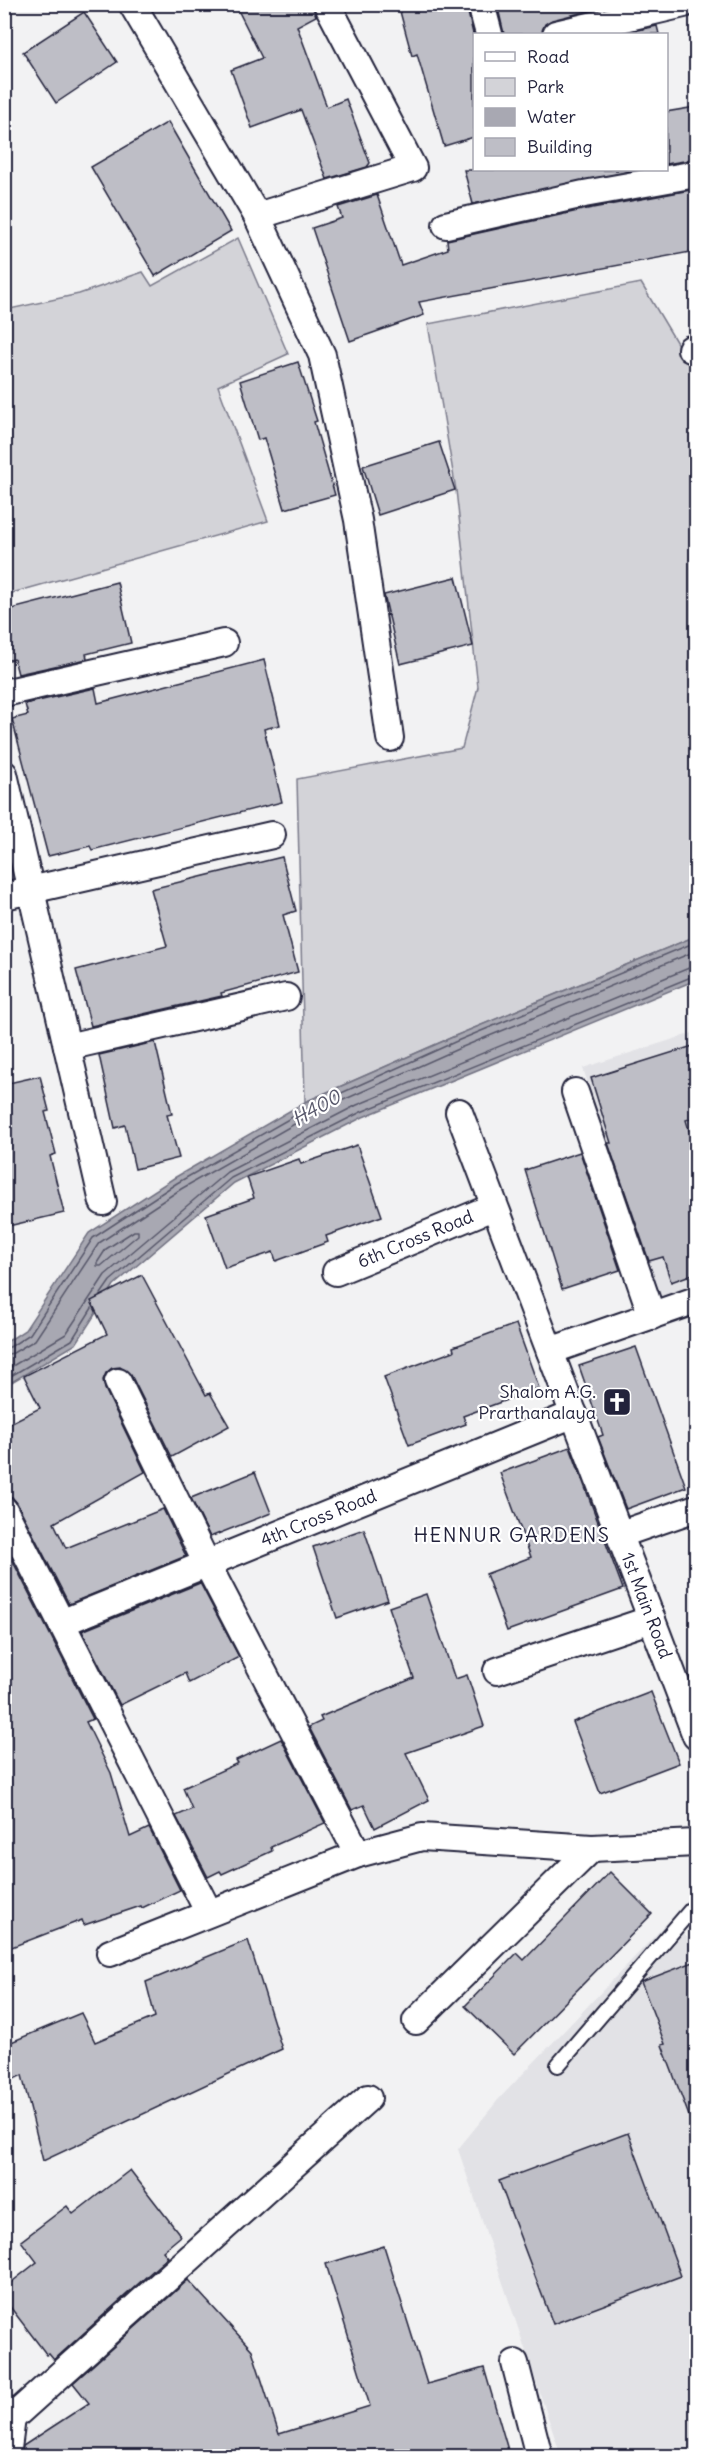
<svg xmlns="http://www.w3.org/2000/svg" width="701" height="2461" viewBox="0 0 701 2461" font-family="Delius,sans-serif">
  <rect width="100%" height="100%" fill="#f2f2f3"/>
  <filter id="ink" filterUnits="userSpaceOnUse"><feTurbulence type="fractalNoise" baseFrequency=".0167" numOctaves="2"/><feDisplacementMap in="SourceGraphic" scale="12" xChannelSelector="R" yChannelSelector="G"/><feConvolveMatrix kernelMatrix="1 2 1 2 8 2 1 2 1" color-interpolation-filters="sRGB"/></filter>
  <g filter="url(#ink)">
    <g fill="#e2e2e6">
      <polygon points="696,1032 696,1286 656,1299 583,1068"/>
      <polygon points="670,1920 696,1945 696,2456 561,2456 458,2149 498,2100"/>
    </g>
    <g fill="#d3d3d8" stroke="#7a7a8a" stroke-width="1.5">
      <polygon points="238,238 288,354 218,386 268,521 5,595 5,310 79,294 143,272 152,286"/>
      <polygon points="641,283 696,375 696,936 455,1036 305,1102 297,779 462,748 478,687 456,490 428,324"/>
    </g>
    <polygon fill="#a8a8b2" stroke="#727282" stroke-width="1.5" points="696,936 696,980 363,1117 234,1183 114,1285 76,1344 5,1386 5,1343 25,1330 89,1233 174,1178 305,1102 455,1036"/>
    <g fill="none" stroke-linecap="round" stroke-linejoin="round">
      <g stroke="#58586b" stroke-width="1.5">
        <polygon points="134,1231 138,1231 138,1235 101,1266 97,1266 97,1263 106,1249"/>
        <polyline points="101,1294 110,1281 231,1178 361,1112 696,975"/>
        <polyline points="4,1347 10,1347 30,1334 93,1238 177,1183 308,1108 457,1041 696,942"/>
        <polyline points="4,1355 13,1353 35,1340 99,1243 181,1189 312,1114 460,1048 696,951"/>
        <polyline points="4,1371 66,1334 105,1275 227,1172 357,1105 689,968 696,967"/>
        <polyline points="4,1380 72,1340 92,1308"/>
      </g>
    </g>
    <g fill="#bebec6" stroke="#22223b" stroke-width="1.5">
      <polygon points="235,4 312,4 316,16 297,26 327,107 346,99 370,163 367,167 327,179 301,110 252,128 231,70 262,58"/>
      <polygon points="398,4 466,4 474,38 474,137 444,146 417,54 412,56"/>
      <polygon points="497,4 616,4 552,20 545,24 541,34 504,34"/>
      <polygon points="84,12 117,62 56,103 23,52"/>
      <polygon points="657,26 659,34 620,34"/>
      <polygon points="696,107 696,159 666,164 666,112"/>
      <polygon points="168,122 231,231 155,276 91,167"/>
      <polygon points="464,170 636,170 473,204"/>
      <polygon points="696,189 696,251 419,302 424,315 350,341 312,228 342,218 338,207 377,195 401,265 448,249 447,240 587,209"/>
      <polygon points="298,362 317,421 314,422 335,495 285,509 264,438 258,440 240,381"/>
      <polygon points="439,442 455,490 378,515 363,466"/>
      <polygon points="456,577 473,646 400,664 384,595"/>
      <polygon points="117,582 131,643 86,654 87,659 18,674 14,659 4,661 4,611"/>
      <polygon points="264,660 280,725 264,729 282,802 92,850 90,846 48,856 12,719 28,715 25,704 95,688 98,703"/>
      <polygon points="282,857 296,911 283,915 298,972 221,993 222,996 91,1026 76,970 167,946 151,889"/>
      <polygon points="155,1042 172,1114 167,1115 179,1158 135,1169 125,1125 115,1128 99,1055"/>
      <polygon points="696,1045 696,1117 686,1120 696,1153 696,1273 671,1282 663,1257 649,1261 608,1143 611,1143 591,1078"/>
      <polygon points="40,1076 49,1111 45,1112 56,1154 50,1156 64,1213 4,1227 4,1084"/>
      <polygon points="357,1145 382,1216 326,1236 328,1242 276,1261 273,1252 225,1268 206,1215 254,1198 247,1177 299,1159 301,1164"/>
      <polygon points="580,1152 620,1270 562,1289 525,1170"/>
      <polygon points="142,1275 206,1395 210,1393 229,1426 172,1457 131,1375 120,1367 112,1368 106,1373 103,1380 105,1389 145,1472 54,1523 66,1548 163,1509 186,1556 69,1604 17,1503 12,1497 4,1495 4,1426 40,1408 24,1376 107,1334 91,1301"/>
      <polygon points="516,1324 539,1388 463,1416 466,1424 409,1445 384,1377 454,1351 453,1347"/>
      <polygon points="636,1347 686,1487 626,1509 598,1437 603,1435 579,1366"/>
      <polygon points="570,1447 623,1589 507,1631 486,1574 531,1557 500,1473"/>
      <polygon points="255,1472 271,1513 210,1537 191,1498"/>
      <polygon points="364,1529 388,1600 337,1618 313,1547"/>
      <polygon points="4,1544 93,1719 86,1722 111,1773 130,1837 149,1828 180,1890 142,1908 141,1906 84,1925 82,1920 4,1950"/>
      <polygon points="200,1583 239,1657 189,1683 185,1673 120,1705 82,1631"/>
      <polygon points="426,1594 455,1679 467,1675 484,1726 406,1753 429,1800 375,1828 364,1805 352,1810 309,1727 322,1721 320,1717 414,1678 389,1607"/>
      <polygon points="651,1692 679,1763 600,1793 573,1722"/>
      <polygon points="281,1739 325,1823 271,1847 272,1851 222,1874 220,1871 208,1877 176,1816 192,1809 183,1788 238,1763 236,1760"/>
      <polygon points="610,1872 652,1914 514,2054 465,2006 517,1953 524,1960"/>
      <polygon points="248,1940 282,2049 43,2161 22,2075 14,2079 4,2054 4,2045 81,2013 95,2042 155,2017 146,1982"/>
      <polygon points="696,1961 696,2129 694,2129 662,2045 665,2044 641,1982"/>
      <polygon points="628,2133 681,2276 553,2324 499,2181"/>
      <polygon points="130,2170 181,2236 163,2251 168,2257 54,2360 49,2354 47,2355 4,2299 4,2288 37,2262 21,2241 67,2206 73,2214"/>
      <polygon points="384,2246 427,2384 484,2368 510,2457 22,2457 23,2446 89,2403 73,2383 188,2280 252,2350 279,2434 370,2406 326,2264"/>
    </g>
    <g fill="none" stroke-linecap="round" stroke-linejoin="round">
      <g stroke="#22223b" stroke-width="18">
        <polyline id="lane" points="558,2065 696,1904"/>
      </g>
      <g stroke="#22223b" stroke-width="30">
        <g id="street">
          <polyline points="132,4 257,216 322,355 358,520 390,738"/>
          <polyline points="481,4 489,34"/>
          <polyline points="556,34 684,4"/>
          <polyline points="257,216 413,168 327,4"/>
          <polyline points="446,225 584,194 696,174"/>
          <polyline points="691,349 696,348"/>
          <polyline points="4,693 224,643"/>
          <polyline points="4,774 103,1202"/>
          <polyline points="4,896 272,835"/>
          <polyline points="67,1047 286,997"/>
          <polyline points="575,1092 652,1316"/>
          <path id="s1" d="M459,1112L696,1736"/>
          <path id="s2" d="M336,1272L493,1207"/>
          <polyline points="550,1351 696,1300"/>
          <polyline points="118,1382 207,1564 358,1854"/>
          <polyline points="4,1510 209,1913"/>
          <polyline points="621,1534 696,1508"/>
          <path id="s3" d="M61,1623L574,1414"/>
          <polyline points="497,1671 652,1619"/>
          <polyline points="110,1953 358,1854 422,1837 592,1848 696,1843"/>
          <polyline points="416,2021 592,1848"/>
          <polyline points="515,2363 539,2456"/>
          <polyline points="4,2409 12,2418 7,2456"/>
          <polyline points="12,2418 368,2098"/>
        </g>
      </g>
      <use href="#lane" stroke="#fff" stroke-width="14"/>
      <use href="#street" stroke="#fff" stroke-width="26"/>
    </g>
  </g>
  <defs>
    <g id="church-square" transform="scale(1.5)"><rect x="-9" y="-9" width="18" height="18" rx="4" fill="#22223b" stroke="#fff"/><path d="M-1.2-6h2.4v3.5h3.3v2.4h-3.3V6h-2.4V-.1h-3.3v-2.4h3.3Z" fill="#fff"/></g>
  </defs>
  <g fill-rule="evenodd">
    <use href="#church-square" x="617" y="1402"/>
  </g>
  <g text-anchor="middle" stroke-width="4.5" stroke-linejoin="round" paint-order="stroke">
    <g font-size="18" fill="#22223b" stroke="#fff">
      <text dy="6" stroke="none"><textPath href="#s2" startOffset="86">6th Cross Road</textPath></text>
      <text dy="6" stroke="none"><textPath href="#s3" startOffset="278">4th Cross Road</textPath></text>
      <text dy="6" stroke="none"><textPath href="#s1" startOffset="528">1st Main Road</textPath></text>
    </g>
    <g font-size="18" fill="#22223b" stroke="#fff" text-anchor="end">
      <text x="596" y="1398">Shalom A.G.<tspan x="596" dy="21">Prarthanalaya</tspan></text>
    </g>
    <g font-size="20" font-style="italic" fill="#58586b" stroke="#fff">
      <text transform="translate(316 1108) rotate(-30)" y="7">H400</text>
    </g>
    <g font-size="20" letter-spacing="1.5" fill="#22223b" stroke="#fff">
      <text x="512" y="1542">HENNUR GARDENS</text>
    </g>
  </g>
  <rect width="701" height="2461" fill="none" stroke="#fff" stroke-width="24"/>
  <rect x="12" y="12" width="677" height="2437" fill="none" stroke="#22223b" stroke-width="2" filter="url(#ink)"/>
  <rect x="473" y="33" width="195" height="138" fill="#ffffff" stroke="#a7a7b1" stroke-width="1.5"/>
  <rect x="485" y="52" width="30" height="9" fill="#ffffff" stroke="#a7a7b1" stroke-width="1.5"/>
  <text x="527" y="63" font-size="18" fill="#22223b">Road</text>
  <rect x="485" y="78" width="30" height="18" fill="#d3d3d8" stroke="#a7a7b1" stroke-width="1.5"/>
  <text x="527" y="93" font-size="18" fill="#22223b">Park</text>
  <rect x="485" y="108" width="30" height="18" fill="#a8a8b2" stroke="#a7a7b1" stroke-width="1.5"/>
  <text x="527" y="123" font-size="18" fill="#22223b">Water</text>
  <rect x="485" y="138" width="30" height="18" fill="#bebec6" stroke="#a7a7b1" stroke-width="1.5"/>
  <text x="527" y="153" font-size="18" fill="#22223b">Building</text>
</svg>
